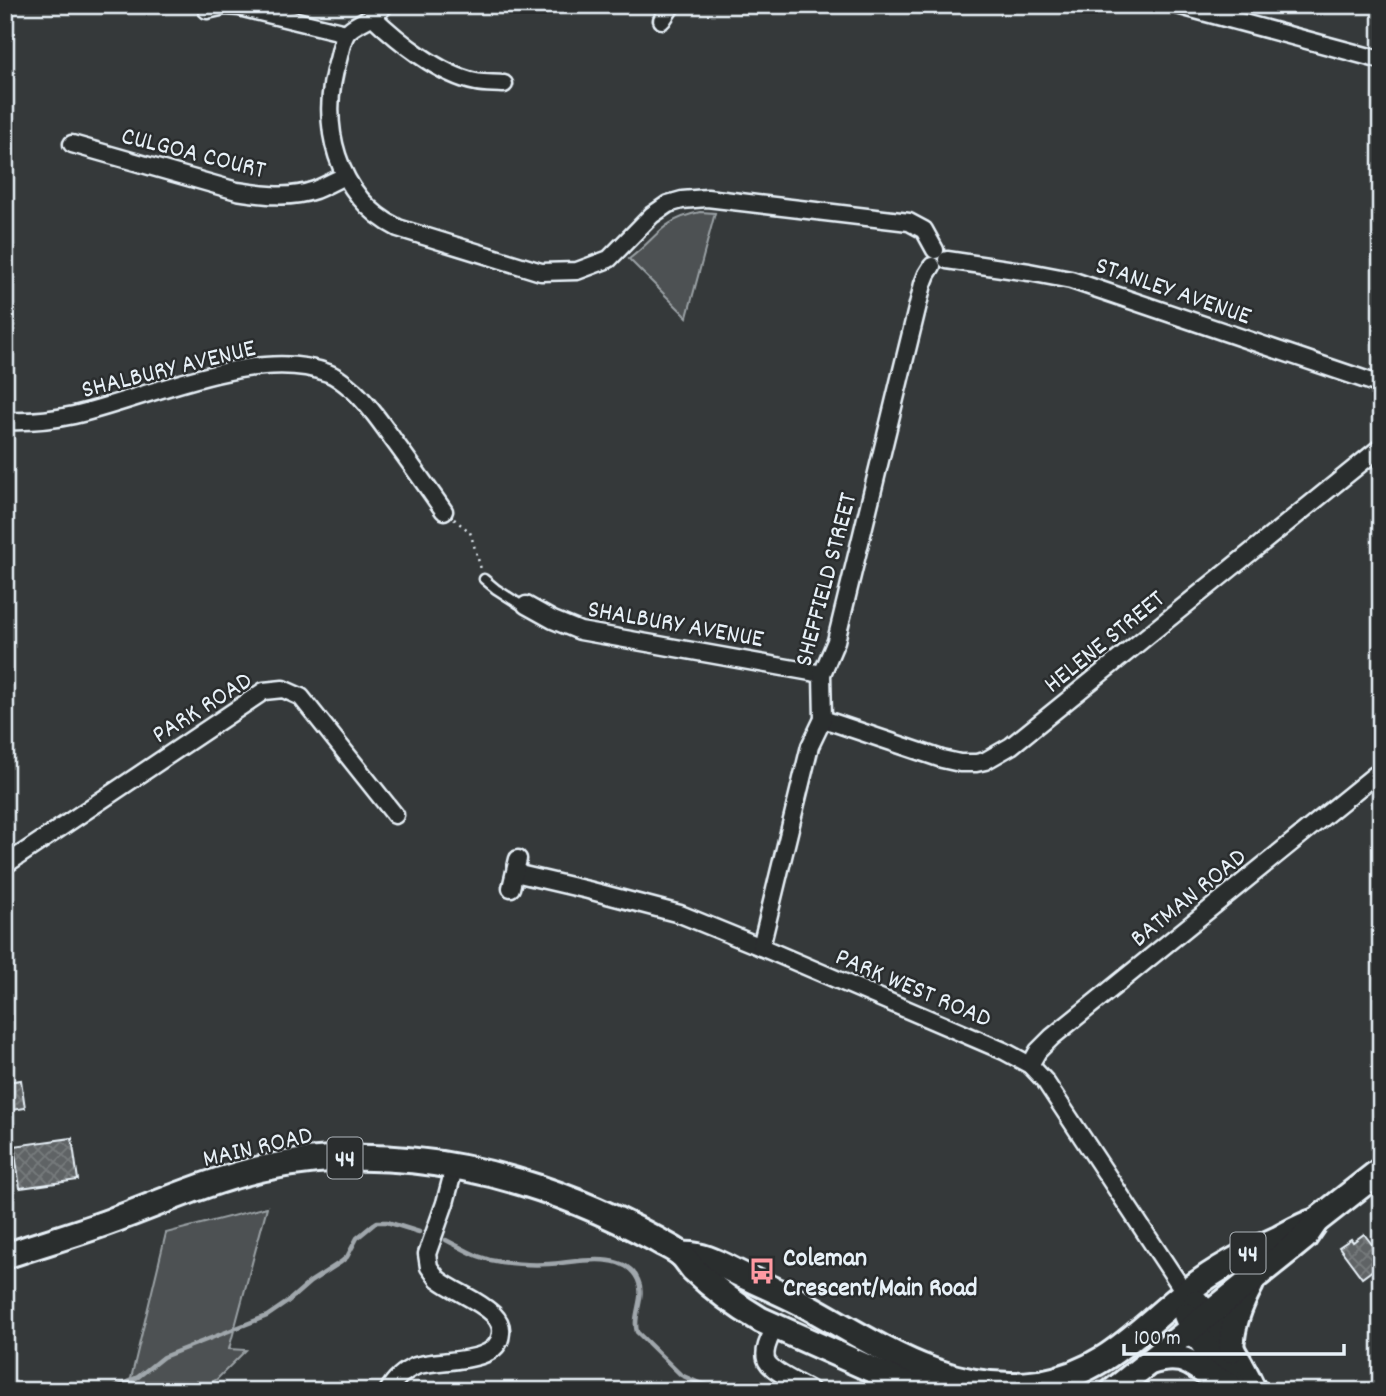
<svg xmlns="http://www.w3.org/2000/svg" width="1386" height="1396" viewBox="0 0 1386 1396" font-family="Dekko,sans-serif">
  <defs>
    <pattern id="grass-dots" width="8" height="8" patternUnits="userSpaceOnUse" patternTransform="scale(1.75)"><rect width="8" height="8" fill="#4d5152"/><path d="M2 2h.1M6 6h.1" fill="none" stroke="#676a6c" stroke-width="1.8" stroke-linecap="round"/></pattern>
    <pattern id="building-cross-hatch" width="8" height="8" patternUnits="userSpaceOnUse" patternTransform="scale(1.75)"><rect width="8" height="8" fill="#5f6365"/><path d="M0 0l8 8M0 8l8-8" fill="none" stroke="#767a7c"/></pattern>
  </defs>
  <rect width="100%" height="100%" fill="#35393a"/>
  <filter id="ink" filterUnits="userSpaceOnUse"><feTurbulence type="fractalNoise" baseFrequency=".0143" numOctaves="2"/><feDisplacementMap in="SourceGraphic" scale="14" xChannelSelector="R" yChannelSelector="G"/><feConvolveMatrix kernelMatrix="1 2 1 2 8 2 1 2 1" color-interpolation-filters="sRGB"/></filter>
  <g filter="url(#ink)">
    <path fill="url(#grass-dots)" stroke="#9aa1a5" stroke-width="2" d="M1174,1322L1178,1324L1110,1382L1097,1391H1037C1070,1381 1105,1372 1135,1354C1149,1345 1161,1333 1174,1322Z"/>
    <g fill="#4d5152" stroke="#9aa1a5" stroke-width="2">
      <path d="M700,212L715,213L687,317L629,259C658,237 661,220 700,212Z"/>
      <polygon points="267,1207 229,1349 246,1350 217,1379 197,1391 128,1391 166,1233"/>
    </g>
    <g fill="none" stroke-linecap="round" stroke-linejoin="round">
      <g stroke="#a0a7ac" stroke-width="4.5">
        <path d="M446,1240C466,1250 478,1259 501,1262C517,1264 533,1265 549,1264C574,1263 625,1249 638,1280C646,1296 632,1315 637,1332L681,1375L699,1383L729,1391"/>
        <polyline points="108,1391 138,1377 163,1357 267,1316 286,1303 310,1282 341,1262 347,1257 357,1238 374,1224 377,1222 387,1222 419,1232"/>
      </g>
    </g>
    <g fill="url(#building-cross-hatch)" stroke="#e8f1f8" stroke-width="2">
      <polygon points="21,1080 25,1108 12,1110 7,1082"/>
      <polygon points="72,1138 78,1180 20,1188 14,1146"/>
      <polygon points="1364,1234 1381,1256 1381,1264 1362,1278 1339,1247 1351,1239 1353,1242"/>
    </g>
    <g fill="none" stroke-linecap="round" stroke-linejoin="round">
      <g stroke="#e8f1f8" stroke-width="13">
        <polyline id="service" points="484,579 496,589 524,607"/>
      </g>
      <g stroke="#e8f1f8" stroke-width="21">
        <g id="minor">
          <path d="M385,5C381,9 377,13 373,16C365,21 351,26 346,34C342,41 340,52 338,60C318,122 336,197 398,228L541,272L577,271L609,259L652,215L668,204L682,200L707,198L909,222L924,230L935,250"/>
          <polyline points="1177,5 1381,60"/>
          <polyline points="207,10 225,6 239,7 346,33"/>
          <path d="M372,16C398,41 440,75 476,82C485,84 495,83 504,84"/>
          <polyline points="662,20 672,5"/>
          <path d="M72,144L237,191C263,195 290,199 315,190C325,186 335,180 345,176"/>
          <polyline points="947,260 1029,272 1071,280 1381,385"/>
          <path d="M5,421C29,422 51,420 74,415C145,399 257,345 328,373C337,376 347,385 354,391C370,406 382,424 394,441C411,464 427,487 444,511"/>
          <polyline points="526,605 553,620 580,631 822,674"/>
          <polyline points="823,719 942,759 960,763 976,763 985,761 1011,746 1381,447"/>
          <polyline points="5,865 264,691 283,689 301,697 395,815"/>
          <polyline points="515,873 588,890 680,914 761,947 1004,1051 1030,1065 1045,1081 1185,1293"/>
          <polyline points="511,888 518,859"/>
          <polyline points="761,947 810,746 823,719 822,674 836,641 923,284 927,274 932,266"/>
          <polyline points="1030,1065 1038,1051 1052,1037 1381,770"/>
          <path d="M775,1327C771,1336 763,1349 766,1359C769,1371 801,1384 812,1391"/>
          <path d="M388,1391C394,1380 404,1371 416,1366C439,1358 499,1366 501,1333C502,1325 498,1319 493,1314C477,1299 455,1292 438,1279L429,1267L427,1254L445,1203L455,1165"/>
        </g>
      </g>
      <g stroke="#e8f1f8" stroke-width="30">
        <g id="primary">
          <path d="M682,1255C705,1253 726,1268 746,1277C767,1287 789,1296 809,1307C883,1348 950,1396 1040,1383C1105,1372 1138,1330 1186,1292C1217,1268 1243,1255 1278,1239C1291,1232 1302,1225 1316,1221"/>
          <path d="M5,1256C40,1244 76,1234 111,1221C160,1203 209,1181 260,1169C397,1138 536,1174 657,1240C665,1245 678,1250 684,1257C687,1261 690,1265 693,1269C713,1288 737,1306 761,1320L920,1391"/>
          <path d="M1196,1302C1219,1326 1240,1361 1254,1391"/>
          <polyline points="1186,1315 1191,1327 1238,1391"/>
          <path d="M1231,1350C1232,1325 1239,1306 1251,1284"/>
          <path d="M1150,1362C1192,1349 1193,1372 1228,1384"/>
          <polyline points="1113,1391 1294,1246 1305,1237 1316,1221 1381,1170"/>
        </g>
      </g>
      <polyline stroke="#e8f1f8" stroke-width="2.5" stroke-dasharray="2 5" stroke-linecap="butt" points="454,519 470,532 481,569"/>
      <use href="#service" stroke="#2a2d2e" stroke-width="8"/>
      <use href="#minor" stroke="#2a2d2e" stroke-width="16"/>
      <use href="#primary" stroke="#2a2d2e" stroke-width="24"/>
      <polyline stroke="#e8f1f8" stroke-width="4.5" stroke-dasharray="10 5" stroke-linecap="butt" points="1371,1391 1381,1384"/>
    </g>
  </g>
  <defs>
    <g id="bus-bare" transform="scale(2.1)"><path d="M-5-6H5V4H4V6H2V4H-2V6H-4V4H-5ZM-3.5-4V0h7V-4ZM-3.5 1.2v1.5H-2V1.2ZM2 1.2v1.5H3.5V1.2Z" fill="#ff9aa2" stroke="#2a2d2e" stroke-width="2.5" paint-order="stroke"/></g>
  </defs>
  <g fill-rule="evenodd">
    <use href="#bus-bare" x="762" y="1271"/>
  </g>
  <g text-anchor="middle" stroke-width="5" stroke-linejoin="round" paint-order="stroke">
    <g fill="#2a2d2e" stroke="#afb6bb" stroke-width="2">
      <rect x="327.5" y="1137.5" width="35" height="41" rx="5"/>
      <rect x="1230.5" y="1232.5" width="35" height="41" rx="5"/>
    </g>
    <g font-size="24" font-weight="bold" fill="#e8f1f8">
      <text x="345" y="1166">44</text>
      <text x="1248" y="1261">44</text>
    </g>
    <g font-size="26" fill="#e8f1f8" stroke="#2a2d2e">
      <text transform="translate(194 151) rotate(14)" y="9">CULGOA COURT</text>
      <text transform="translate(1174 289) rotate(19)" y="9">STANLEY AVENUE</text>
      <text transform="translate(168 367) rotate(-14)" y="9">SHALBURY AVENUE</text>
      <text transform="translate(824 579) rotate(-75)" y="9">SHEFFIELD STREET</text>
      <text transform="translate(676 622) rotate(10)" y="9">SHALBURY AVENUE</text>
      <text transform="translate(1103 640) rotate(-39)" y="9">HELENE STREET</text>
      <text transform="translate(201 706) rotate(-32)" y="9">PARK ROAD</text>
      <text transform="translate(1187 896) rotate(-39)" y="9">BATMAN ROAD</text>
      <text transform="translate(914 986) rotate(23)" y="9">PARK WEST ROAD</text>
      <text transform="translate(257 1145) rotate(-13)" y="9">MAIN ROAD</text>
    </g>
    <g font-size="26" font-weight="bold" fill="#e8f1f8" stroke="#2a2d2e" text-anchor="start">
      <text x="783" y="1265">Coleman<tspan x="783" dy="30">Crescent/Main Road</tspan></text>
    </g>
  </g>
  <rect width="1386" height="1396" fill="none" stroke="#2a2d2e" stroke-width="28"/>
  <rect x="14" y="14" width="1358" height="1368" fill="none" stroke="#e8f1f8" stroke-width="2.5" filter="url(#ink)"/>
  <path d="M1124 1344v10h220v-10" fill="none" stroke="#e8f1f8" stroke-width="3.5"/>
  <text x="1134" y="1344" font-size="21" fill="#e8f1f8" stroke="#2a2d2e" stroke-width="5" paint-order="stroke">100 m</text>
</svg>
